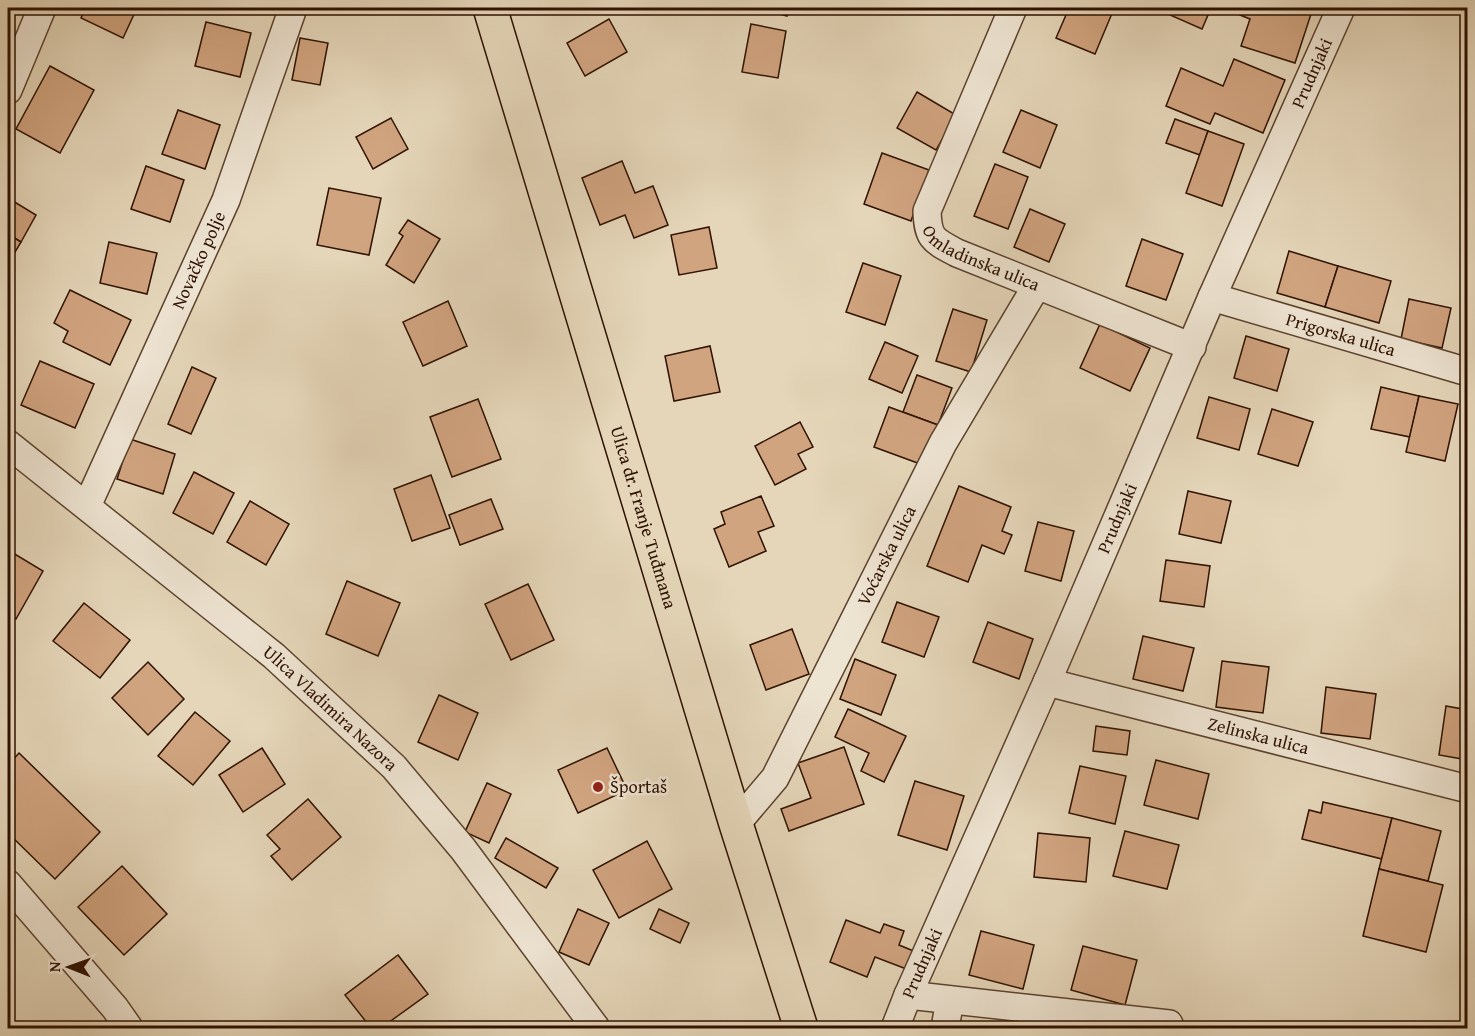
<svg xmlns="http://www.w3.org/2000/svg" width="1475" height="1036" viewBox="0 0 1475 1036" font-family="'Gentium Book Plus',serif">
  <rect width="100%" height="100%" fill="#e5d6b9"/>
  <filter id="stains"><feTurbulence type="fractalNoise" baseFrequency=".00333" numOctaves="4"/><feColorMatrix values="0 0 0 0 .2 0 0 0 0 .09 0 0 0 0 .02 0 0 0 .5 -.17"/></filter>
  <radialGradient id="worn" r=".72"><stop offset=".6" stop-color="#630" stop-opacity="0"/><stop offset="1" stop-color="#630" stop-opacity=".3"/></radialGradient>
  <g fill="#d1a480" stroke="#2e1100" stroke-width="1.5">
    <polygon points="86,8 137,8 123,38 81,18"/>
    <polygon points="759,8 790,8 787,16"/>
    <polygon points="1069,8 1105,8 1113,11 1095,54 1056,38"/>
    <polygon points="1174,8 1211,8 1202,29 1170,15"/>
    <polygon points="1242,8 1313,8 1295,63 1241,46 1250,19 1240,15"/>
    <polygon points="609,19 627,52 585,76 567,43"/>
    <polygon points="206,22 251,33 240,77 195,66"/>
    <polygon points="751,24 786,31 778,78 742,72"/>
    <polygon points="300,38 328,43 320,85 292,80"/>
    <polygon points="1234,59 1285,80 1263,133 1215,113 1210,124 1166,106 1181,68 1223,86"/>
    <polygon points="50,66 94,90 60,153 16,129"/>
    <polygon points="917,92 956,115 936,150 897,128"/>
    <polygon points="178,110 220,125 205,169 162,154"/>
    <polygon points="1021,110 1057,125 1040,168 1003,152"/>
    <polygon points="391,118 408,149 373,169 356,137"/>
    <polygon points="1175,119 1208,131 1200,155 1166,143"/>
    <polygon points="1208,131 1244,144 1222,206 1186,193"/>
    <polygon points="882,153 929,170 911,221 864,204"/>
    <polygon points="622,161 635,193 653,186 668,225 634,238 625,215 600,225 582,178"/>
    <polygon points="995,164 1028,177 1008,229 974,216"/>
    <polygon points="146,166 184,180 170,222 131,209"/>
    <polygon points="329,188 381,198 369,255 317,245"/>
    <polygon points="8,198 36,215 21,242 8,234"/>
    <polygon points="1030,209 1065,224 1049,262 1014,247"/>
    <polygon points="408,220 440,239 414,283 386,265 403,236 399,233"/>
    <polygon points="709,227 717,268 679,275 671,235"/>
    <polygon points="8,234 21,242 8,264"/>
    <polygon points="1142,239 1183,254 1166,300 1126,286"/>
    <polygon points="109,242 157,253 147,294 100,283"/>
    <polygon points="1289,251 1338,266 1325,307 1277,293"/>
    <polygon points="863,263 901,276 885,325 846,312"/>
    <polygon points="1338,266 1391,281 1379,323 1325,307"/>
    <polygon points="70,290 131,320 110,365 63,342 68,331 54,323"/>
    <polygon points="1409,299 1451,308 1442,348 1401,339"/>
    <polygon points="448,301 467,346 423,366 403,322"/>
    <polygon points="953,309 987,320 971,372 936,361"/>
    <polygon points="1100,324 1150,348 1130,391 1080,368"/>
    <polygon points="1246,336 1289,349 1277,391 1234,378"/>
    <polygon points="885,342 918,356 902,393 869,379"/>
    <polygon points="710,346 720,392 674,401 665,356"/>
    <polygon points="40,361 94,384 75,428 21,405"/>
    <polygon points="192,367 216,378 191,434 168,424"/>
    <polygon points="917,375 952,388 938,425 903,412"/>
    <polygon points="1381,387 1419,396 1410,437 1371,429"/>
    <polygon points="1419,396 1458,404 1445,461 1406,452"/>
    <polygon points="1209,397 1250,409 1239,450 1197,438"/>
    <polygon points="478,399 501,459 452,477 430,417"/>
    <polygon points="889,407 938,425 923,465 874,447"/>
    <polygon points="1272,409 1313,422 1298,466 1258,454"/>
    <polygon points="800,422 813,447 798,454 806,469 775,485 755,446"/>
    <polygon points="130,439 175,454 163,494 117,479"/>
    <polygon points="194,472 234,493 213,534 173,513"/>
    <polygon points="431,475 450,528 412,541 394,489"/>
    <polygon points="959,486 1011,507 1002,531 1012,535 1004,554 982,545 968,582 927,566"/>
    <polygon points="1188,491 1231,501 1221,543 1179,534"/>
    <polygon points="761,496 774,526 758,532 766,551 729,567 714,529 725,524 721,512"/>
    <polygon points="491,499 503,529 460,545 449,515"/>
    <polygon points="250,501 289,524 266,565 227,542"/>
    <polygon points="1038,522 1074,531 1061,581 1025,571"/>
    <polygon points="8,550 43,571 16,619 8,614"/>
    <polygon points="1166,560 1210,566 1204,607 1160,601"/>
    <polygon points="347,581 400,603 378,656 326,634"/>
    <polygon points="528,584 554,640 511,660 485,604"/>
    <polygon points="897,602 939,617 924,657 882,642"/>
    <polygon points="84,603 130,640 100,678 53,641"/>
    <polygon points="988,622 1033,639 1019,679 973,662"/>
    <polygon points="792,629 809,674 766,690 750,645"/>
    <polygon points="1143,636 1194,648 1183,691 1133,679"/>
    <polygon points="855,659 896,675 881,715 840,699"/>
    <polygon points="1222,661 1269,667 1263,713 1216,707"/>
    <polygon points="148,662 184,699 148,735 112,698"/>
    <polygon points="1326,687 1376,694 1370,739 1321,733"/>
    <polygon points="439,695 478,713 458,760 418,742"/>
    <polygon points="1446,706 1468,710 1468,760 1439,755"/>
    <polygon points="848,709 906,736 884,782 861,771 869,753 835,737"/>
    <polygon points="195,712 230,741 193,785 158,756"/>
    <polygon points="1096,726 1130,731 1127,755 1093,751"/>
    <polygon points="844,747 864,804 789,831 781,809 811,798 798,763"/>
    <polygon points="262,748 285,784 243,812 219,775"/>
    <polygon points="607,748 627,790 578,813 558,770"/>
    <polygon points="19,753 100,832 55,879 8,833 8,765"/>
    <polygon points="1156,760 1209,774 1198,819 1144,805"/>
    <polygon points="1080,766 1126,776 1115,824 1069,813"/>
    <polygon points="915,781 964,796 947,850 898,835"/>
    <polygon points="487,783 511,794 489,843 465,832"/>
    <polygon points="308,799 341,837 292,880 271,856 280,849 267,835"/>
    <polygon points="1323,802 1392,818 1382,859 1302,839 1309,810 1321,813"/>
    <polygon points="1392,818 1441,831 1428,881 1379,869"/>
    <polygon points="1125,831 1179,845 1167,889 1113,876"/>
    <polygon points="1038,833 1090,838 1086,882 1034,877"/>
    <polygon points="506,838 558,868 546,888 495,858"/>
    <polygon points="647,841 672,889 619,918 593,870"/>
    <polygon points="122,866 167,914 124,955 78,907"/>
    <polygon points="1379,869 1443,885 1426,952 1363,936"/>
    <polygon points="578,909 609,923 589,965 559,952"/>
    <polygon points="659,909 689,923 680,943 650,929"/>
    <polygon points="846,920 880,933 884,924 904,931 899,945 916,952 909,970 875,957 867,977 830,962"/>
    <polygon points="981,931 1034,945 1023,989 969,975"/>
    <polygon points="1083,946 1137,960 1125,1005 1071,990"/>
    <polygon points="398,955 428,994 381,1028 371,1028 345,995"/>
  </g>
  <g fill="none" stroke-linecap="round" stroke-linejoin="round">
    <g stroke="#5c422e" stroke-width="30">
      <g id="minor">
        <path id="s1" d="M1013,8L927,211C928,239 933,240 957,253L1192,347"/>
        <polyline points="8,90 42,8"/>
        <path id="s2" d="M1212,297L1468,372"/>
        <path id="s3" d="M8,444L274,656L394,767L463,849L596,1028"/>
        <path id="s4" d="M87,506L226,200L293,8"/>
        <path id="s5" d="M1047,682L1468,789"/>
        <path id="s6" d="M736,824L775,778L943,443L1037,285"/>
        <polyline points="8,884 115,1008 129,1028"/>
        <polyline points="908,995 1169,1024"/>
        <path id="s7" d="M895,1028L908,995L1047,682L1212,297L1341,8"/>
        <polyline points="945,1028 950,1000"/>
      </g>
    </g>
    <g stroke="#2e1100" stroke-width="36">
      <g id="major">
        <path id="s8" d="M490,8L736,824L801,1028"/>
      </g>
    </g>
    <use href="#minor" stroke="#eee4d2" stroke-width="27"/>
    <use href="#major" stroke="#e5d6b9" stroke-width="33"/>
  </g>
  <circle fill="#8f2418" stroke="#eee4d2" stroke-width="2" cx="598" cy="787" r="6"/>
  <g text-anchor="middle" stroke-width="5" stroke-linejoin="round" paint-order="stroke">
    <g font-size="18" fill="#2e1100" stroke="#eee4d2">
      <text dy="6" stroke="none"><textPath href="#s7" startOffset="1042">Prudnjaki</textPath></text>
      <text dy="6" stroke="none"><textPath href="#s1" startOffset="300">Omladinska ulica</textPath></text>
      <text dy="6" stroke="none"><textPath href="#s4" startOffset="270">Novačko polje</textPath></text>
      <text dy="6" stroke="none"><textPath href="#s2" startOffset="134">Prigorska ulica</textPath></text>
      <text dy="6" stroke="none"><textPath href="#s7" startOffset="556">Prudnjaki</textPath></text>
      <text dy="6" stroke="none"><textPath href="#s8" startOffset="532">Ulica dr. Franje Tuđmana</textPath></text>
      <text dy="6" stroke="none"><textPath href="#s6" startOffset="309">Voćarska ulica</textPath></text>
      <text dy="6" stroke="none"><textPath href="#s3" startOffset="417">Ulica Vladimira Nazora</textPath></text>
      <text dy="6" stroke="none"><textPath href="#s5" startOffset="218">Zelinska ulica</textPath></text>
      <text dy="6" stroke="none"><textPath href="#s7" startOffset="70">Prudnjaki</textPath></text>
    </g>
    <g font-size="18" fill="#2e1100" stroke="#eee4d2" text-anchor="start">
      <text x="610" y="793">Športaš</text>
    </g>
  </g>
  <rect width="1475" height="1036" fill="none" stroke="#e5d6b9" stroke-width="30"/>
  <rect x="9" y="9" width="1457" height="1018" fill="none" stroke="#2e1100" stroke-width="3"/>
  <rect x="15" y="15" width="1445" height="1006" fill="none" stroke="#2e1100" stroke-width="1.5"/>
  <g transform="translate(69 967) rotate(271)" stroke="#eee4d2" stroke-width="4.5" paint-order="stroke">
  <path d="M0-4.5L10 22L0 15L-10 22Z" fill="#2e1100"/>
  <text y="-9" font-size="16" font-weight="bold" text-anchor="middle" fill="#2e1100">N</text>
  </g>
  <rect width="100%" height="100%" filter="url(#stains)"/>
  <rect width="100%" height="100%" fill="url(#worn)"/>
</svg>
